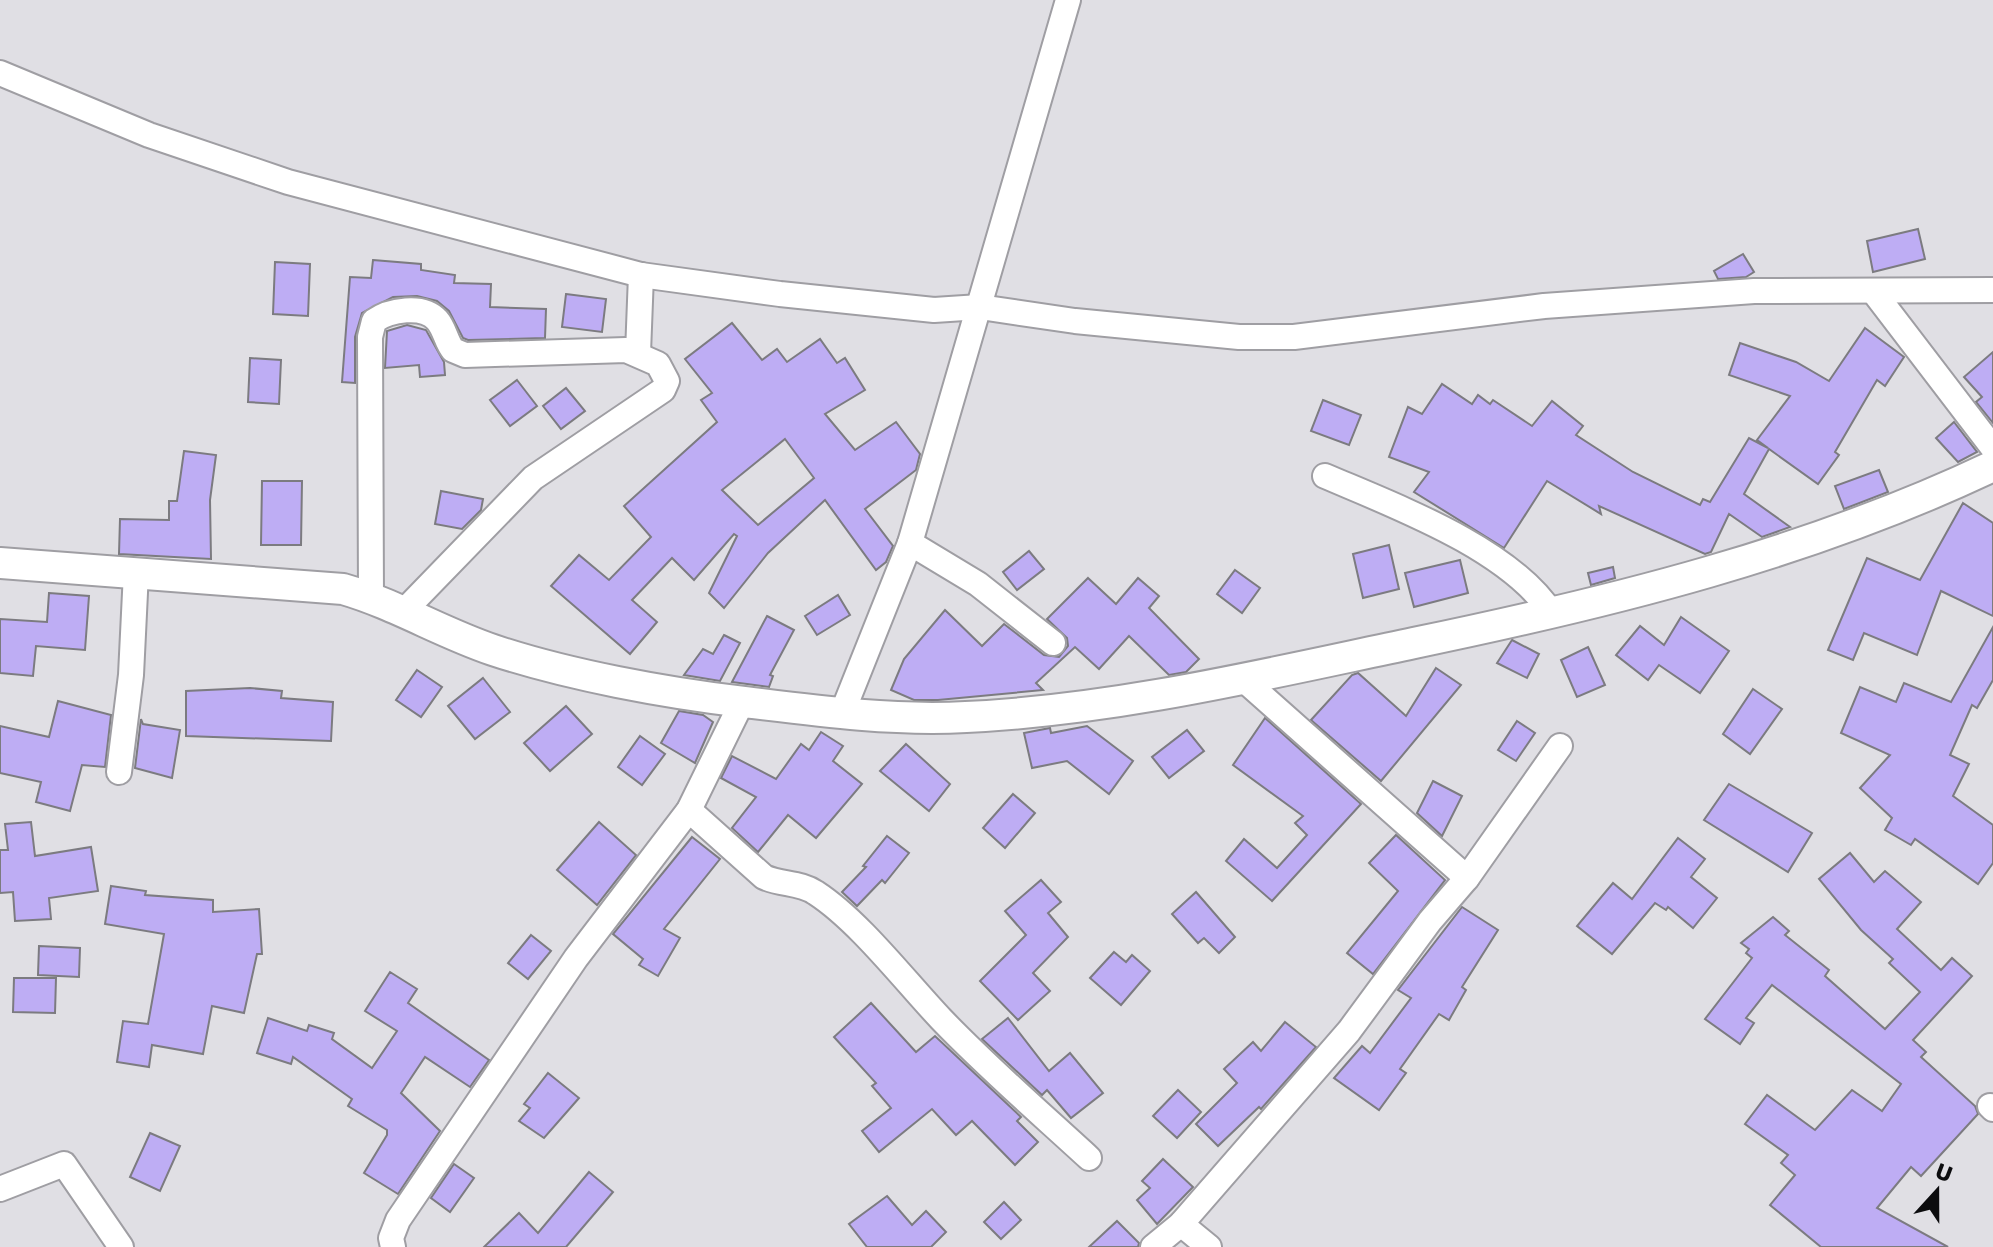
<svg xmlns="http://www.w3.org/2000/svg" width="1993" height="1247" viewBox="0 0 1993 1247" font-family="Rubik,sans-serif">
  <rect width="100%" height="100%" fill="#e0dfe4"/>
  <g fill="#beadf4" stroke="#7c7b80" stroke-width="2" fill-rule="evenodd">
    <polygon points="1918,229 1925,259 1873,272 1867,241"/>
    <polygon points="1743,254 1754,272 1746,277 1718,279 1714,271"/>
    <polygon points="373,260 421,264 421,270 455,275 454,283 491,284 490,307 546,309 545,338 468,340 463,338 449,311 437,301 417,296 393,297 362,313 355,337 355,383 342,382 350,277 371,278"/>
    <polygon points="275,262 310,264 308,316 273,314"/>
    <polygon points="566,294 606,299 602,332 562,327"/>
    <path d="M732,323L762,360L777,349L787,362L820,339L837,363L845,358L865,390L825,414L855,450L896,422L920,454L916,470L865,509L893,546L886,562L876,570L825,500L768,553L724,608L709,593L737,536L734,534L694,580L672,558L632,600L657,622L630,654L551,586L579,555L609,580L651,537L624,506L717,422L701,400L712,393L685,359ZM785,439L814,478L758,525L722,490Z"/>
    <polygon points="407,325 426,330 444,362 445,375 420,377 419,365 385,368 387,331"/>
    <polygon points="1865,328 1904,357 1885,386 1877,380 1835,452 1839,455 1818,484 1769,449 1744,494 1790,527 1762,537 1729,514 1711,552 1705,554 1599,506 1601,514 1547,481 1504,548 1414,492 1429,472 1389,457 1408,407 1422,414 1442,384 1472,404 1478,395 1490,404 1493,400 1532,426 1552,401 1583,426 1576,435 1633,472 1700,505 1703,499 1710,502 1749,438 1768,448 1757,440 1790,396 1729,375 1740,343 1796,362 1829,381"/>
    <polygon points="1993,352 1993,423 1976,402 1982,397 1964,377"/>
    <polygon points="250,358 281,360 279,404 248,402"/>
    <polygon points="517,380 537,406 510,426 490,400"/>
    <polygon points="566,388 585,411 561,429 543,406"/>
    <polygon points="1323,400 1361,415 1349,445 1311,431"/>
    <polygon points="1954,422 1977,452 1958,462 1936,438"/>
    <polygon points="184,451 216,455 210,500 211,559 119,554 120,519 169,520 169,501 177,501"/>
    <polygon points="1879,470 1888,492 1844,509 1835,486"/>
    <polygon points="262,481 302,481 301,545 261,545"/>
    <polygon points="441,491 483,499 481,510 462,529 435,524"/>
    <polygon points="1963,503 1993,523 1993,616 1941,591 1917,655 1864,633 1853,660 1828,650 1867,558 1920,580"/>
    <polygon points="1389,545 1399,589 1363,598 1353,554"/>
    <polygon points="1029,551 1044,569 1017,590 1003,572"/>
    <polygon points="1460,560 1468,593 1414,607 1405,573"/>
    <polygon points="1613,567 1615,578 1591,585 1588,573"/>
    <polygon points="1235,570 1260,588 1242,613 1217,594"/>
    <polygon points="1088,578 1116,604 1138,578 1159,596 1149,608 1199,659 1186,672 1169,675 1129,636 1099,669 1075,647 1036,683 1043,690 938,700 914,700 891,690 904,659 945,610 982,646 1004,624 1044,655 1059,657 1068,646 1067,638 1047,619"/>
    <polygon points="49,593 89,596 85,650 36,646 33,676 0,673 0,619 47,622"/>
    <polygon points="838,595 850,615 817,635 805,616"/>
    <polygon points="767,616 794,630 770,675 773,676 769,687 732,682"/>
    <polygon points="1681,617 1729,651 1700,693 1659,665 1648,680 1616,655 1640,626 1664,645"/>
    <polygon points="1993,627 1993,680 1977,708 1972,705 1950,755 1969,764 1953,796 1993,825 1993,863 1978,884 1915,839 1911,845 1885,830 1892,818 1860,788 1890,755 1841,733 1860,687 1896,702 1904,683 1951,702"/>
    <polygon points="724,635 740,643 720,681 684,675 703,649 713,654"/>
    <polygon points="1512,640 1539,654 1527,678 1497,663"/>
    <polygon points="1588,647 1605,685 1577,697 1561,660"/>
    <polygon points="1436,668 1461,685 1381,781 1311,720 1352,675 1358,673 1406,716"/>
    <polygon points="417,670 442,687 421,717 396,700"/>
    <polygon points="483,678 510,712 475,739 448,706"/>
    <polygon points="250,688 282,691 281,698 333,702 331,741 186,736 186,691"/>
    <polygon points="1753,689 1782,709 1750,754 1723,734"/>
    <polygon points="58,701 111,715 105,767 82,765 70,811 36,802 41,782 0,773 0,726 49,737"/>
    <polygon points="566,706 592,734 550,771 524,743"/>
    <polygon points="679,711 703,715 713,722 695,763 661,743"/>
    <polygon points="1265,718 1361,804 1272,901 1226,861 1244,839 1277,868 1307,835 1295,823 1303,816 1233,765"/>
    <polygon points="141,719 143,724 180,730 172,778 135,768"/>
    <polygon points="1517,721 1535,733 1516,761 1498,750"/>
    <polygon points="1087,726 1133,761 1109,794 1067,761 1032,768 1024,733 1050,728 1051,733"/>
    <polygon points="1187,730 1204,751 1169,778 1152,757"/>
    <polygon points="821,732 843,746 833,761 862,784 816,838 788,815 758,852 732,828 756,797 721,778 732,756 776,779 801,744 809,750"/>
    <polygon points="640,736 665,754 642,785 618,767"/>
    <polygon points="906,744 950,784 929,811 880,771"/>
    <polygon points="1433,781 1462,796 1442,836 1417,813"/>
    <polygon points="1729,784 1812,833 1788,872 1704,820"/>
    <polygon points="1013,794 1035,813 1005,848 983,828"/>
    <polygon points="31,822 35,856 91,847 98,891 49,898 51,919 15,921 13,892 0,893 0,850 8,850 5,824"/>
    <polygon points="599,822 636,855 597,905 557,870"/>
    <polygon points="1396,835 1445,880 1373,974 1347,953 1398,891 1369,863"/>
    <polygon points="887,836 909,853 885,883 882,880 857,906 842,892 866,867 863,866"/>
    <polygon points="692,837 720,859 664,929 680,938 658,976 639,965 643,959 613,934"/>
    <polygon points="1678,838 1705,859 1691,877 1717,898 1693,928 1668,907 1666,910 1655,903 1612,954 1577,926 1613,883 1632,899"/>
    <polygon points="1850,853 1874,882 1885,871 1921,902 1897,929 1941,970 1952,958 1972,976 1913,1040 1926,1052 1921,1057 1975,1106 1978,1114 1921,1176 1911,1167 1877,1208 1948,1247 1821,1247 1770,1205 1795,1175 1781,1163 1788,1155 1745,1124 1767,1095 1815,1130 1852,1090 1882,1111 1901,1084 1772,985 1746,1018 1754,1023 1740,1044 1705,1019 1752,958 1746,953 1749,949 1741,943 1773,917 1789,931 1785,935 1829,970 1825,976 1885,1029 1920,992 1889,963 1893,959 1861,930 1819,879"/>
    <polygon points="1041,880 1061,902 1048,913 1068,937 1033,973 1050,991 1018,1020 980,981 1026,935 1005,911"/>
    <polygon points="111,886 146,891 145,895 213,900 213,912 259,909 262,954 257,954 244,1013 212,1006 203,1054 152,1045 149,1067 117,1062 123,1021 148,1024 164,934 105,924"/>
    <polygon points="1196,892 1235,937 1219,953 1204,938 1198,943 1172,914"/>
    <polygon points="1462,907 1498,930 1462,987 1466,990 1449,1020 1439,1014 1400,1069 1406,1073 1379,1110 1334,1078 1362,1046 1370,1053 1411,998 1398,990"/>
    <polygon points="531,935 551,951 528,979 508,963"/>
    <polygon points="39,946 80,948 79,977 38,975"/>
    <polygon points="1114,952 1126,962 1132,955 1150,971 1121,1005 1090,978"/>
    <polygon points="390,972 417,989 408,1003 489,1060 470,1087 425,1057 401,1093 440,1131 398,1194 364,1173 387,1135 387,1130 348,1106 352,1099 293,1057 291,1064 257,1053 268,1018 307,1031 309,1025 334,1033 332,1039 372,1068 397,1031 365,1011"/>
    <polygon points="14,978 56,978 55,1013 13,1012"/>
    <polygon points="871,1003 916,1052 935,1036 1021,1117 1017,1121 1038,1142 1015,1165 972,1121 956,1135 932,1109 879,1152 862,1131 891,1108 872,1086 876,1083 834,1037"/>
    <polygon points="1008,1018 1049,1071 1070,1053 1103,1093 1071,1118 1047,1090 1042,1095 982,1039"/>
    <polygon points="1285,1022 1316,1047 1261,1109 1259,1107 1218,1146 1196,1124 1237,1083 1224,1069 1253,1042 1261,1051"/>
    <polygon points="548,1073 579,1098 544,1138 519,1121 530,1108 524,1104"/>
    <polygon points="1178,1090 1201,1112 1177,1138 1153,1116"/>
    <polygon points="150,1133 180,1146 160,1191 130,1177"/>
    <polygon points="1163,1159 1193,1187 1157,1224 1137,1200 1150,1188 1142,1181"/>
    <polygon points="454,1164 474,1178 450,1212 431,1198"/>
    <polygon points="589,1172 613,1192 566,1247 484,1247 519,1213 538,1233"/>
    <polygon points="887,1196 912,1225 926,1211 946,1232 931,1247 867,1247 849,1224"/>
    <polygon points="1004,1202 1021,1220 1001,1239 984,1222"/>
    <polygon points="1117,1221 1139,1243 1138,1247 1089,1247"/>
  </g>
  <g fill="none" stroke-linecap="round" stroke-linejoin="round">
    <g stroke="#9f9ea3" stroke-width="28">
      <g id="minor">
        <polyline points="0,73 149,135 288,182 641,275 780,294 934,310 980,307 1075,321 1239,337 1294,337 1544,306 1754,291 1993,290"/>
        <polyline points="1873,291 1993,448"/>
        <polyline points="638,353 641,275"/>
        <path d="M1325,476C1395,506 1511,549 1552,614"/>
        <polyline points="910,543 978,584 1053,643"/>
        <path d="M371,597L370,337L374,321C389,310 423,304 437,320C445,329 446,342 453,350L465,355L626,350L658,364L667,381L663,390L533,478L404,611"/>
        <polyline points="1243,679 1467,878"/>
        <polyline points="843,711 910,543 1068,0"/>
        <polyline points="119,772 131,675 136,572"/>
        <path d="M689,810L764,877C781,885 800,882 816,893C859,921 905,981 941,1019C988,1068 1039,1112 1089,1158"/>
        <polyline points="1990,1106 1993,1109"/>
        <polyline points="0,1189 64,1164 121,1247"/>
        <polyline points="1181,1224 1209,1247"/>
        <polyline points="393,1247 391,1238 398,1220 576,958 689,810 742,702"/>
        <polyline points="1153,1247 1181,1224 1349,1031 1430,921 1467,878 1560,746"/>
      </g>
    </g>
    <g stroke="#9f9ea3" stroke-width="34">
      <path id="tertiary" d="M0,563L343,589C395,604 442,633 493,650C568,675 666,693 744,702C817,711 893,721 966,717C1117,710 1266,674 1414,643C1612,602 1810,553 1993,466"/>
    </g>
    <use href="#minor" stroke="#fff" stroke-width="24"/>
    <use href="#tertiary" stroke="#fff" stroke-width="30"/>
  </g>
  <g transform="translate(1937 1191) rotate(21)" stroke="#e0dfe4" stroke-width="6" paint-order="stroke">
  <path d="M0-6L14 30L0 20L-14 30Z" fill="#0c0c0e"/>
  <text y="-12" font-size="22" font-weight="bold" text-anchor="middle" fill="#0c0c0e">U</text>
  </g>
</svg>
